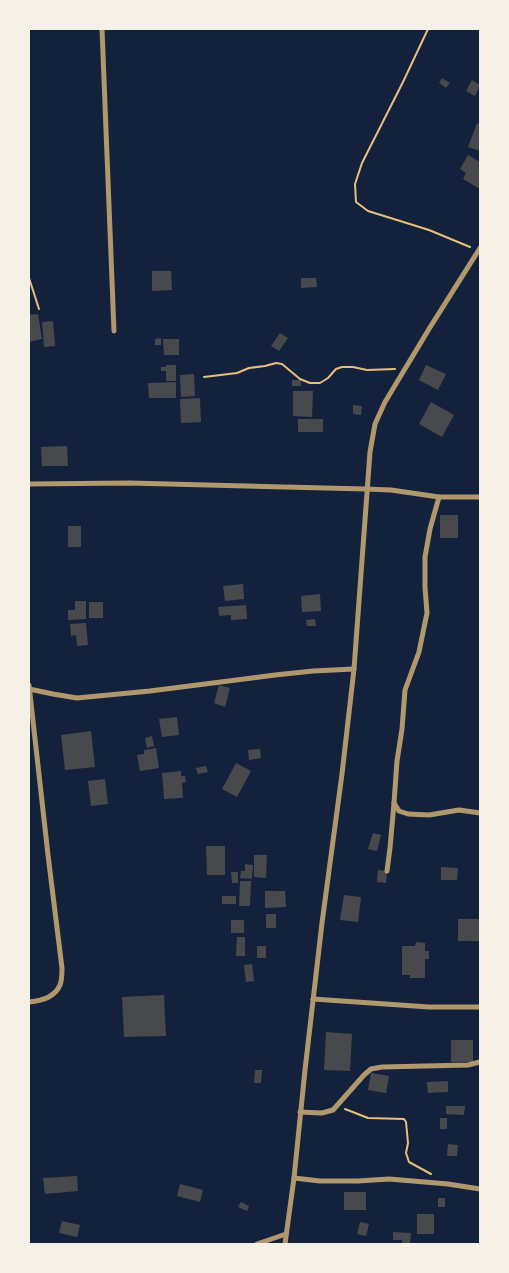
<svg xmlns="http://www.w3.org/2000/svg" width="509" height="1273" viewBox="0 0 509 1273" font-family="'Varela Round',sans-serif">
  <rect width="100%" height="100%" fill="#14213d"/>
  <g fill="#48494c">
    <polygon points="442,78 450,83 446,88 439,83"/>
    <polygon points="472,80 480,85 475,96 466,91"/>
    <polygon points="477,123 480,124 480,151 468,147"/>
    <polygon points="468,155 480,162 480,189 463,179 466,173 460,169"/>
    <polygon points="152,271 171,271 172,290 152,291"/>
    <polygon points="301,278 316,278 317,287 301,288"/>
    <polygon points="38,314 42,339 29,342 29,315"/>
    <polygon points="53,321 55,346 44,347 42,322"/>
    <polygon points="280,333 288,338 279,351 271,346"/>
    <polygon points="161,338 161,345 155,345 155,339"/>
    <polygon points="163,339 179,339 179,355 164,355"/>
    <polygon points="166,365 176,365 176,381 166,381 166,371 161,371 161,367 166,367"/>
    <polygon points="426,365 446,374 438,390 419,380"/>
    <polygon points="194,374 195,396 181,397 180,375"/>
    <rect x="292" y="380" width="9" height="6"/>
    <polygon points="176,382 176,398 149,398 148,383"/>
    <polygon points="293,391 313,391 312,417 293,416"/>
    <polygon points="200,398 201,422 181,423 180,399"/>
    <polygon points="431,402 454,415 442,437 419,424"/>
    <polygon points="353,405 362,406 361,415 353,414"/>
    <rect x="298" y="419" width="25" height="13"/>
    <polygon points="67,446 68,466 42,466 41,447"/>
    <rect x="440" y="515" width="18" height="23"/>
    <rect x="68" y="526" width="13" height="21"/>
    <polygon points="243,584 244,599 225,601 223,586"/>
    <polygon points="320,594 321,611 302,612 301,596"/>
    <polygon points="75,601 86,601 86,619 68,620 68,610 75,610"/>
    <rect x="89" y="602" width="14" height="16"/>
    <polygon points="246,605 247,619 231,620 231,615 219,616 218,607"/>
    <polygon points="315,619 316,626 307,626 306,620"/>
    <polygon points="86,623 88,645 77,646 76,635 71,636 70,624"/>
    <polygon points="219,685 230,688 225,707 214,703"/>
    <polygon points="177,717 179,735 162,737 159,719"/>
    <polygon points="91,731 95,767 65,770 61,735"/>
    <polygon points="152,736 154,746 147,748 145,738"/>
    <polygon points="156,748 159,768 140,771 137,755 144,754 144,750"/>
    <polygon points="260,749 261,758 249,760 248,750"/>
    <polygon points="236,763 251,771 237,797 222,789"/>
    <polygon points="206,766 208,772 198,774 196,768"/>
    <polygon points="181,771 181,776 185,776 186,782 182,783 183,798 164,799 162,773"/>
    <polygon points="105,779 108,804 91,806 88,781"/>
    <polygon points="373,833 381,835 377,851 368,849"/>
    <polygon points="206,846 225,846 225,875 207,875"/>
    <polygon points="254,855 267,855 266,878 254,877"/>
    <polygon points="245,864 253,865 252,879 240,878 241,871 245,871"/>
    <polygon points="441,867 458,868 457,880 441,880"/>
    <polygon points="378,870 387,871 386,883 377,882"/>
    <polygon points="231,872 238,872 238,883 232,883"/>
    <polygon points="240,881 251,881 250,906 239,906"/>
    <polygon points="265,891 285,891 286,907 265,908"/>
    <polygon points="344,895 361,897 358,922 340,920"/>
    <rect x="222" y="896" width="14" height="8"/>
    <rect x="266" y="914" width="10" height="14"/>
    <rect x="458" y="919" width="21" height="22"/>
    <rect x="231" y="920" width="13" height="13"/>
    <polygon points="237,937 245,937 245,956 236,956"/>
    <polygon points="416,942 425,943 425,951 429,951 429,959 425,959 425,978 410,978 410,975 402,975 402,946 415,946"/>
    <rect x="257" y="946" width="9" height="12"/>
    <polygon points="252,964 254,981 246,982 244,965"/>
    <polygon points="164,995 166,1036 124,1037 122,997"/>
    <polygon points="326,1032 352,1034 350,1071 324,1070"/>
    <rect x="451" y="1040" width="22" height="22"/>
    <polygon points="255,1070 262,1070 261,1083 254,1083"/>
    <polygon points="371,1073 389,1076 386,1093 368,1090"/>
    <polygon points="448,1081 448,1092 428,1093 427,1082"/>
    <polygon points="446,1106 465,1106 464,1115 446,1114"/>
    <rect x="440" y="1118" width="7" height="11"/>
    <polygon points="448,1144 458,1145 457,1156 447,1156"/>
    <polygon points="77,1176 78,1191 45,1194 43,1178"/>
    <polygon points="180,1184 203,1190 200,1202 177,1196"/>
    <rect x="344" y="1192" width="22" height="18"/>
    <rect x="438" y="1198" width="7" height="9"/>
    <polygon points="241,1202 249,1206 247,1211 238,1207"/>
    <rect x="417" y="1214" width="17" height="20"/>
    <polygon points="62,1221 80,1225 77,1237 59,1233"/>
    <polygon points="360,1222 369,1224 366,1236 357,1234"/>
    <polygon points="393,1232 411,1233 410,1244 402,1244 402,1240 393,1240"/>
  </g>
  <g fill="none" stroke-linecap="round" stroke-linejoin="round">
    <g stroke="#e5c07b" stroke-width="2">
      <polyline points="428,29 403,82 362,163 355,184 356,202 368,211 429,230 470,247"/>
      <polyline points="29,278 39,309"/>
      <polyline points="204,377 237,373 249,368 265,366 276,363 282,364 300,379 310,383 320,383 328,378 336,369 342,367 353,367 367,370 395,369"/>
      <polyline points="345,1109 368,1118 404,1119 406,1122 408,1143 406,1153 409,1162 431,1174"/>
    </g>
    <g stroke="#b1986c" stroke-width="5">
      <polyline points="102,29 114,331"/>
      <polyline points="29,484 129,483 366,489 391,490 439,497 480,497"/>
      <polyline points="439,497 430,529 425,557 425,587 427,613 419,652 405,690 402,729 397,761 394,803 399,811 408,814 429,815 459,810 480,813"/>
      <path d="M29,685L48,855L62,968C62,973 62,980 60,985C55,997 41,1001 29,1002"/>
      <polyline points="29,689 53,694 77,698 150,691 275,675 313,671 354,669"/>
      <polyline points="387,871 390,848 394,803"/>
      <polyline points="313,999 429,1007 480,1007"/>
      <polyline points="300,1112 322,1113 333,1110 364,1075 371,1069 382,1067 468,1065 480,1062"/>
      <polyline points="294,1178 320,1181 358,1181 389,1179 448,1184 480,1189"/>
      <polyline points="257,1244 286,1234"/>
      <polyline points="285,1244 294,1178 305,1070 322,923 342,774 354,669 370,452 375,424 385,402 429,329 480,248"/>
    </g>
  </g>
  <rect width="509" height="1273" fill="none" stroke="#f6f1e7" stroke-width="60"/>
</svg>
